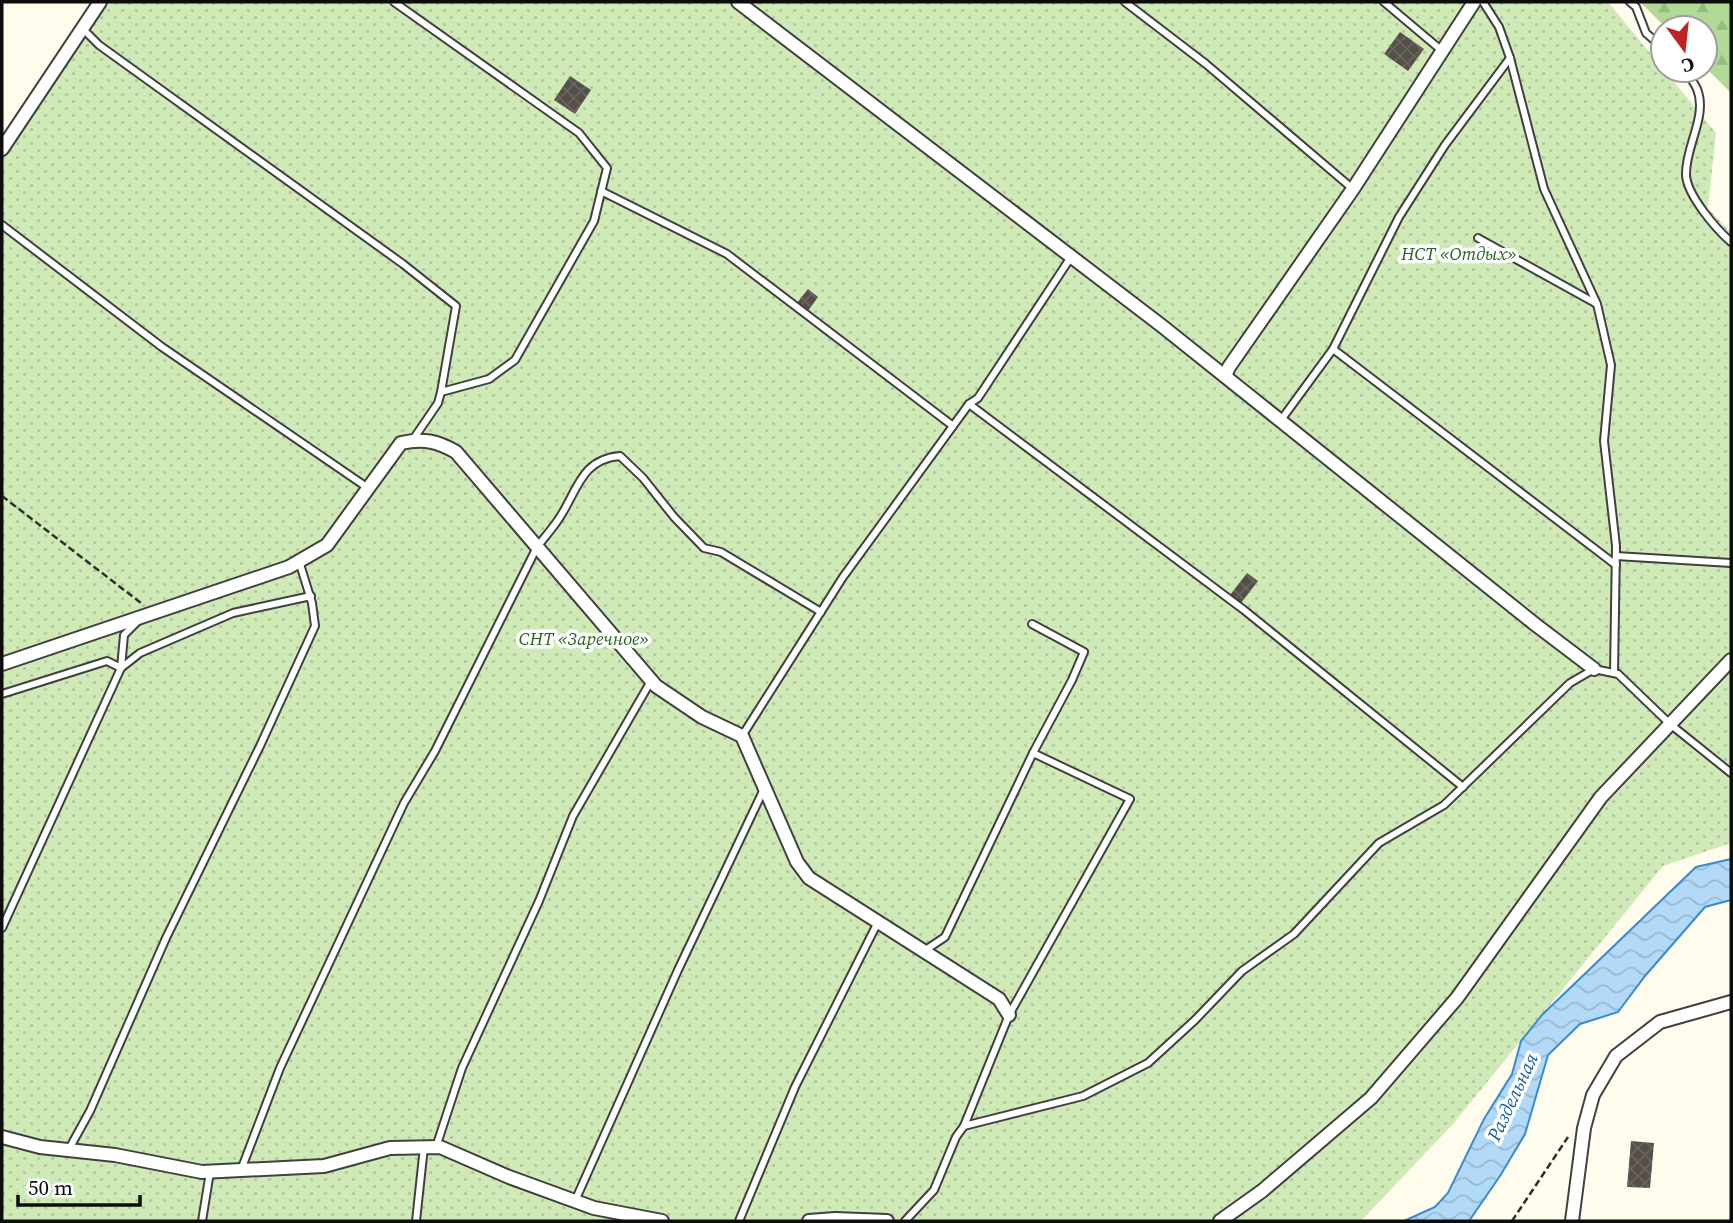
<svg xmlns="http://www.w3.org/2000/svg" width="1733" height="1223" viewBox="0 0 1733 1223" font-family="'Source Serif 4',serif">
  <defs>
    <pattern id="forest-firs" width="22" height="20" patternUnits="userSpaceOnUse" patternTransform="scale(1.75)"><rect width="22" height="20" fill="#b1da96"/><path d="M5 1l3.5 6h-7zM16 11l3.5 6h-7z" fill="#97ba80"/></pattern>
    <pattern id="garden-dots" width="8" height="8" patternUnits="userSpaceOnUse" patternTransform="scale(1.75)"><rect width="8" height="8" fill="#cfeab7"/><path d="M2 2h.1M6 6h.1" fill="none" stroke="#b1c89c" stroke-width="1.8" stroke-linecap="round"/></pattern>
    <pattern id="water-waves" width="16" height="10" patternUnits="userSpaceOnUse" patternTransform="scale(1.75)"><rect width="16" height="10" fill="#b2d9f7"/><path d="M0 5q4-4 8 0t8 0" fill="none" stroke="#98b9d3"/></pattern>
    <pattern id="building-cross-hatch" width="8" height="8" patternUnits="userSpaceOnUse" patternTransform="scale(1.75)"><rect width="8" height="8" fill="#564f49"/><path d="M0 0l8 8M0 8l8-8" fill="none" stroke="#69645f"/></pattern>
  </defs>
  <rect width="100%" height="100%" fill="#fffced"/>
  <polygon fill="url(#forest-firs)" points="1640,2 1731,2 1731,93 1705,67 1705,28 1666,28"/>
  <polygon fill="url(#garden-dots)" points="100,2 1608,2 1716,133 1708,208 1731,233 1731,843 1663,866 1453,1124 1361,1221 9,1221 2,1219 2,149"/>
  <polygon fill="url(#water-waves)" stroke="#388bce" stroke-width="2" points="1731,859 1731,900 1705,907 1645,976 1618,1012 1580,1024 1548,1055 1525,1134 1500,1176 1469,1221 1404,1221 1435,1207 1448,1193 1484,1119 1512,1074 1521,1041 1542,1015 1696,867"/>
  <g fill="url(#building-cross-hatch)">
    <polygon points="1400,32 1424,49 1408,71 1384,54"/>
    <polygon points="570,76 591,90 575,114 554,100"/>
    <polygon points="808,289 818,297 808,311 797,303"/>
    <polygon points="1247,573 1258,581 1241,603 1230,595"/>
    <polygon points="1631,1141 1654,1143 1650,1188 1627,1187"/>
  </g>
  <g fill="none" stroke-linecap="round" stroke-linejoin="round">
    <g stroke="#404040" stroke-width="10">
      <g id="service">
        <polyline points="1125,2 1206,64 1353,189"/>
        <polyline points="1384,2 1441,50"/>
        <polyline points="1483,2 1499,27 1510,58 1544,189 1597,304 1611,365 1604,441 1616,546 1614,673"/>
        <polyline points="1630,2 1636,7 1646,33 1663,48"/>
        <polyline points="82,28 99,45 403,264 456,306 441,392 489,379 515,360 594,221 607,168 579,133 394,2"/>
        <path d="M1685,70C1689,76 1694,82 1697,89C1708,116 1685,147 1686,175C1687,195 1716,229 1731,242"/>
        <polyline points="601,191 727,254 953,426"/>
        <polyline points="2,225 162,347 368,488"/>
        <polyline points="1478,238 1595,303"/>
        <polyline points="1333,349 1616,565"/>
        <polyline points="969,404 1244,610 1463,787"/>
        <polyline points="1281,420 1333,349 1399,217 1445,145 1510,58"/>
        <polyline points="412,441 438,403 441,392"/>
        <polyline points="1616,556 1731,563"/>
        <polyline points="1032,624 1084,652 1072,680 1033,753"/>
        <polyline points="121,668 140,653 233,613 311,596"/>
        <polyline points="121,668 124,635 138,621"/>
        <polyline points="2,694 107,661 121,668 2,928"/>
        <polyline points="742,736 843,577 969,404 978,398 1071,257"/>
        <polyline points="924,951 945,937 1033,753 1130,799 1009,1015 964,1126 1083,1096 1148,1063 1195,1020 1242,971 1294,934 1379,843 1444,805 1570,683 1594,669 1618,674 1670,724 1731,773"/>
        <polyline points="436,1147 462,1068 539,901 573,816 651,681"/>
        <polyline points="69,1149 90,1111 166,938 260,746 315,626 312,603 299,561"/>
        <path d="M241,1170L280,1068L404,803L435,751L537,547C544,538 552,529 558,520C577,493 580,459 620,456L643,478L674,517L704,548L721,552L821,612"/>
        <polyline points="575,1201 678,970 764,789"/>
        <polyline points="202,1221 210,1172"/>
        <polyline points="416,1221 424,1147"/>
        <polyline points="739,1221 795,1087 878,922"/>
        <polyline points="905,1221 934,1190 956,1137 964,1126"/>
      </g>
    </g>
    <g stroke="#404040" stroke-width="16">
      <g id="minor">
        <polyline points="738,2 1162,326 1536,625 1594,669"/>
        <polyline points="2,149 100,2"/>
        <polyline points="1225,376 1229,367 1353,189 1474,2"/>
        <path d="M2,664L289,567L327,545L401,443C423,438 437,441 456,452L656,686L702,717L742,736L797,862L809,878L999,999L1009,1015"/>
        <polyline points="2,1137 40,1147 115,1155 202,1172 324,1166 390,1148 440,1147 509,1177 594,1208 662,1221"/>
        <polyline points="809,1221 835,1219 887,1221"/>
        <polyline points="1220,1221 1262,1191 1371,1098 1457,998 1601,797 1731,660"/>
        <polyline points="1572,1221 1584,1128 1593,1095 1616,1056 1660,1022 1731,1002"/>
      </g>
    </g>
    <g stroke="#2f2f2f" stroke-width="2.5" stroke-dasharray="7 3.5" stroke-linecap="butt">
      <polyline points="2,496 141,603"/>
      <polyline points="1512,1221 1568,1137"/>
    </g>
    <use href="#service" stroke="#fff" stroke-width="6"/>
    <use href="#minor" stroke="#fff" stroke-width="12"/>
  </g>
  <g text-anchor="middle" stroke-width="7" stroke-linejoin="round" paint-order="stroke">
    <g font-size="18" font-style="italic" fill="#28661d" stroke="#fff">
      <text x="1459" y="260">НСТ «Отдых»</text>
      <text x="584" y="645">СНТ «Заречное»</text>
    </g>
    <g font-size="19" font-style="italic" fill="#155da0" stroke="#fff">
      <text transform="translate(1512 1097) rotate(-65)" y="7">Раздельная</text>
    </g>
  </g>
  <rect width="1733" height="1223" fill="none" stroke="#0d0d0d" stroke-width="7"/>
  <g transform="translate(1684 49) rotate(165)"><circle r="33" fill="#ffffff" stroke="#9e9e9e" stroke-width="2"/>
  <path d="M0-5L12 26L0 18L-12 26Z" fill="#bf2424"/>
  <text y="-10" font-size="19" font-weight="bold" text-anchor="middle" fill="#0d0d0d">С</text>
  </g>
  <path d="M18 1195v10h122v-10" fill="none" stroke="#0d0d0d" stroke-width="3.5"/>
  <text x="28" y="1195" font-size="21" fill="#0d0d0d" stroke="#ffffff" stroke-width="5" paint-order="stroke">50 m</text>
</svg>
